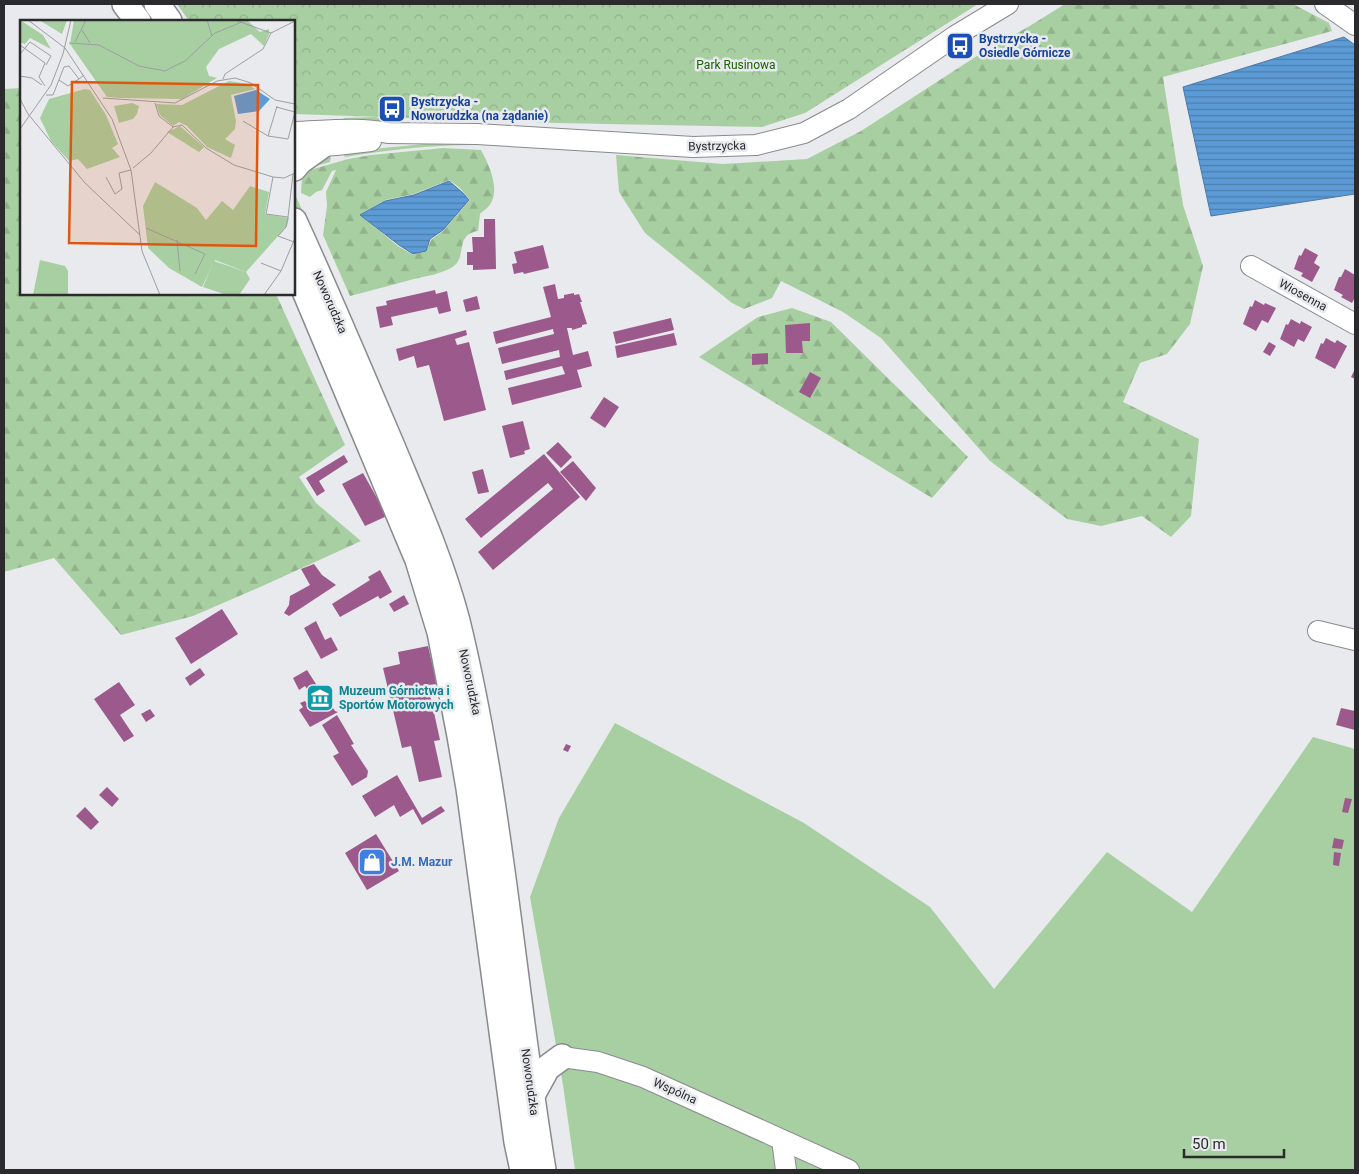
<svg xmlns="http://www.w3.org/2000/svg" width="1359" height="1174" viewBox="0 0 1359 1174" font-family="Roboto,sans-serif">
  <defs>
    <pattern id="forest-firs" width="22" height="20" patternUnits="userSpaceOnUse" patternTransform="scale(1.25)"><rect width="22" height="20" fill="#a8cfa1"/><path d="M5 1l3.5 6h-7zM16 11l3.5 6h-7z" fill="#91b28b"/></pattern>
    <pattern id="park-crowns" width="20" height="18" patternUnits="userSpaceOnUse" patternTransform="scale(1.25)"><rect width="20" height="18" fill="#a8cfa1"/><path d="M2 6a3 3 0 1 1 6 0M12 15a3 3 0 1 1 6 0" fill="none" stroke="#91b28b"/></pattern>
    <pattern id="water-rules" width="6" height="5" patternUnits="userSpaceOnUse" patternTransform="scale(1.25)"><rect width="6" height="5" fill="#5c9bd6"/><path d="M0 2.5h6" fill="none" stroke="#4c7fae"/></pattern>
  </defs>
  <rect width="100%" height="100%" fill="#e8eaee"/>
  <g fill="#a8cfa1">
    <polygon points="376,117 386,121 341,122 344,118"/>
    <path d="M446,142L472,144V145C429,145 387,150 345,157L343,154L383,148Z"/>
    <path d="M331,157L330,162C312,167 296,170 294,192L361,343L355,340L320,260L294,205V177L319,160Z"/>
    <polygon points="615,723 804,823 930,907 994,989 1107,852 1192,912 1313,737 1355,749 1355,1170 575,1170 563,1085 530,897 559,818"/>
  </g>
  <g fill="url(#forest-firs)" fill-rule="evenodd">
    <polygon points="1065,4 1293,4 1329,23 1332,31 1163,77 1183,205 1203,266 1190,324 1167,354 1140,363 1123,402 1199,439 1191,516 1171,537 1142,516 1101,526 1067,519 990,461 881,338 843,312 781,281 772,298 744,309 732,303 645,233 619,192 616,155 723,164 807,159 861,131 980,54 1028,27"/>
    <polygon points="21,88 21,294 276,294 345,445 299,477 316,503 361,541 258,588 193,616 121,635 54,558 4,572 4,89"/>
    <path d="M443,148L481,150C488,163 500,187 491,203C489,207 483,211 480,214L478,231C453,235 469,258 451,268C440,274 427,276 414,279C393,285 372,290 350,296L323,235L327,206L326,192L336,170L332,171L322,190L316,192L310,197L301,193L302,179L310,170L348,159L371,155ZM449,180L460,188L470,200L443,231L431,240L426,251L413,255L398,246L360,215L385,200L414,194Z"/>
    <polygon points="792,308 831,322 968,457 932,498 699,357 758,317"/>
  </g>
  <polygon fill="url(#park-crowns)" points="177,4 978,4 805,113 762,127 556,123 294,114 294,21 189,21"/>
  <g fill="url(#water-rules)" stroke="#4d79a3">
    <polygon points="1344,37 1355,45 1355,194 1211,216 1183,87"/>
    <polygon points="449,181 463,193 469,200 443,230 430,239 426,251 413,254 399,245 360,215 385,201 414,195"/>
  </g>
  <g fill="#9c5a8c">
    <polygon points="484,219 495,219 496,269 473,270 473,265 467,265 467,252 473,252 472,237 484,237"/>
    <polygon points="543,245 549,268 524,274 523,272 514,274 512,264 517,263 514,252"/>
    <polygon points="1305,248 1318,255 1314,263 1320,267 1312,282 1301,276 1303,273 1294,269 1299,255 1301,256"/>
    <polygon points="1345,269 1355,275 1355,297 1352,303 1341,297 1343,295 1334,290 1339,277 1341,277"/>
    <polygon points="555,284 558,299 564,298 564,295 574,293 574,295 579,294 582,302 580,302 587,324 582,325 582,327 572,330 572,328 567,328 573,355 588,351 592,366 577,370 582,387 512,405 508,388 565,374 562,366 506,380 504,371 560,357 559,350 502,364 498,348 554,334 553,329 496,344 493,332 551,317 543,287"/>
    <polygon points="435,290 436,294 447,291 451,311 439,314 437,307 391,317 393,325 380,328 376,307 387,305 386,301"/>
    <polygon points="477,296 480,309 466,312 463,300"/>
    <polygon points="1255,300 1264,305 1265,303 1276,308 1268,323 1262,320 1256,331 1243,324 1250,306 1252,307"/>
    <polygon points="671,318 674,330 616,344 613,332"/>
    <polygon points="1291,319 1300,324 1301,321 1312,327 1304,342 1298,339 1294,347 1280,339 1286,324 1288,325"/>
    <polygon points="810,323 810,341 802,341 803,353 786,353 785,325"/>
    <polygon points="466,330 467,335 455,339 457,345 469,342 486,410 444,421 429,365 417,368 414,356 399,361 396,349"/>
    <polygon points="674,333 677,345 617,358 615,346"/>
    <polygon points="1326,338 1335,343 1337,340 1347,346 1335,369 1315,358 1321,343 1323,344"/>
    <polygon points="1269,342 1276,346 1270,356 1263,352"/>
    <polygon points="768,353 768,364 752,365 752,354"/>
    <polygon points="1355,369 1355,379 1351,377"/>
    <polygon points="810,372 821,378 810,398 799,392"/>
    <polygon points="604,397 619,407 605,428 590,418"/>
    <polygon points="523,421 530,449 524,451 525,454 510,458 502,426"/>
    <polygon points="558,442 572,457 561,468 546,453"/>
    <polygon points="544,454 580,497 493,570 478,552 553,489 548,483 481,538 465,519"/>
    <polygon points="344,455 348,462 319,481 325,491 317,496 306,478"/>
    <polygon points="573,461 596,488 586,501 560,472"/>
    <polygon points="483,469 489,492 478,494 472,472"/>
    <polygon points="363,473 387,516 365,526 342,484"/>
    <polygon points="314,564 322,575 336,585 289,616 284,613 289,605 290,596 310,585 301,569"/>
    <polygon points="380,570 392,592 380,599 378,596 340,617 332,604 370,580 368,577"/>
    <polygon points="404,595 409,604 394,612 389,604"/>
    <polygon points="222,609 238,634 191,664 175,638"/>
    <polygon points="316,621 325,640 331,637 338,650 321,659 304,628"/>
    <polygon points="428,646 437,684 428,685 440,740 434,741 442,777 419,782 411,746 402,748 383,668 400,664 398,652"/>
    <polygon points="200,668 205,675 190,686 185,678"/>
    <polygon points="307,670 323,695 322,691 326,694 325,696 335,711 338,712 310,727 299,710 303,707 300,703 305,701 308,705 315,700 305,686 299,690 293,678"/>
    <polygon points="119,682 135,705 120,715 134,736 124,742 94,699"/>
    <polygon points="1341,708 1355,711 1355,730 1336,725"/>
    <polygon points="150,709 155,716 146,722 141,714"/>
    <polygon points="337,715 354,744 351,745 368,771 367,777 352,786 333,756 339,753 322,725"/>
    <polygon points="566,744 571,746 568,752 563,750"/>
    <polygon points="397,775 422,818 441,806 445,811 422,825 413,809 400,817 394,805 375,817 362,796"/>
    <polygon points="107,787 119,799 112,807 99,795"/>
    <polygon points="1345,798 1352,799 1348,813 1342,812"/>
    <polygon points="85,807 99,822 91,830 76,816"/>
    <polygon points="376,834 399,871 367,890 345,853"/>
    <polygon points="1334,838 1344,840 1342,849 1332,848"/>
    <polygon points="1334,852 1341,853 1339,866 1333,865"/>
  </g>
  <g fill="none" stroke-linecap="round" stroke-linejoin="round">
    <g stroke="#888a8d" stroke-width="22">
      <g id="minor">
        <polyline points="1325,4 1355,25"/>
        <path d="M294,132C325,131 358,127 388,133L477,134L693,147L756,145L804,133L849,109L955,36L1008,4"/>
        <polyline points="294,148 336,145 371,141"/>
        <polyline points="1251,266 1355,324"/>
        <polyline points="1318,631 1355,640"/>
        <polyline points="562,1057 598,1062 643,1077 849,1170"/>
        <polyline points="782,1140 786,1170"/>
      </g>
    </g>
    <g stroke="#888a8d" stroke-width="28">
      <g id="major">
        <polyline points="125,4 138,21"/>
        <polyline points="157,4 169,21"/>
        <polyline points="294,168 300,161 321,146"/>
        <path d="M294,221C328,295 359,369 391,444C415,502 441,560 457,621C501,801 513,988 543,1170"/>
        <polyline points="294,265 418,560 440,632 460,736 469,788 517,1142 523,1170"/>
        <polyline points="531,1097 547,1068 562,1057"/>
      </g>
    </g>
    <use href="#minor" stroke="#fff" stroke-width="20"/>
    <use href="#major" stroke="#fff" stroke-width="25"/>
  </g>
  <defs>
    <g id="bus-square" transform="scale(1.4375)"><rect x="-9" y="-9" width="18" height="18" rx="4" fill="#1a4fb4" stroke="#e8eaee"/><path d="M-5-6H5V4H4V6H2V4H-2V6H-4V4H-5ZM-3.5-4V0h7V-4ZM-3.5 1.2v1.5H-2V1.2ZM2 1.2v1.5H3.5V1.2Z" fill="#fff"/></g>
    <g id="museum-square" transform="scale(1.4375)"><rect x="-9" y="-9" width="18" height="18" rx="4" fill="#0f9aa8" stroke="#e8eaee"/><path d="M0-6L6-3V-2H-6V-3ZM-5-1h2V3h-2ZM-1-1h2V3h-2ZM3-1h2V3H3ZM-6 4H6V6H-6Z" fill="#fff"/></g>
    <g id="shop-square" transform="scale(1.4375)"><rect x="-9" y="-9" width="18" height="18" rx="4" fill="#3f7fe0" stroke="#e8eaee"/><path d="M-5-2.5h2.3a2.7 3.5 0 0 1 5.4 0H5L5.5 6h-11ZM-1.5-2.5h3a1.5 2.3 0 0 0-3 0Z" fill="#fff"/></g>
  </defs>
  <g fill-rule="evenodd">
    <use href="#bus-square" x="960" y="46"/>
    <use href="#bus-square" x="392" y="109"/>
    <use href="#museum-square" x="320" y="698"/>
    <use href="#shop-square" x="372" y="862"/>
  </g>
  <g text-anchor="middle" stroke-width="5" stroke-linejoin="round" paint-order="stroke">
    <g font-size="12" font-weight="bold" fill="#164399" stroke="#e8eaee" text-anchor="start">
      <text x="979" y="43">Bystrzycka -<tspan x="979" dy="14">Osiedle Górnicze</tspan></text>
      <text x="411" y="106">Bystrzycka -<tspan x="411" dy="14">Noworudzka (na żądanie)</tspan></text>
    </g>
    <g font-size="12" fill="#196304" stroke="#e8eaee">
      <text x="736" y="69">Park Rusinowa</text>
    </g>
    <g font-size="12" fill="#2b2b2d" stroke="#e8eaee">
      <text transform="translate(717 146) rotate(-1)" y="4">Bystrzycka</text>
      <text transform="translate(1303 295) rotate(29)" y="4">Wiosenna</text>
      <text transform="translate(330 302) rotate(66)" y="4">Noworudzka</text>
      <text transform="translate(470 682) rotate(78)" y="4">Noworudzka</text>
      <text transform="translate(530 1082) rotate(82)" y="4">Noworudzka</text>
      <text transform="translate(675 1091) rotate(24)" y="4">Wspólna</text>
    </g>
    <g font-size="12" font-weight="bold" fill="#0d838f" stroke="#e8eaee" text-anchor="start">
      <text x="339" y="695">Muzeum Górnictwa i<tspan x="339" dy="14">Sportów Motorowych</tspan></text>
    </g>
    <g font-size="12" font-weight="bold" fill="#366cbe" stroke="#e8eaee" text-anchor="start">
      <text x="391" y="866">J.M. Mazur</text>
    </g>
  </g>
  <g transform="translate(20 20)">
    <rect width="275" height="275" fill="#e8eaee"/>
    <path d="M135,162L177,188L186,200L202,181L213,190L230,166L249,172L245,194L269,198L267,206L226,252L195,240L182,267L149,248L128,228L123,186Z" fill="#a8cfa1"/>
    <path d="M0,0L23,15L31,29L10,18L5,24L0,22ZM19,0H47L42,14ZM209,61L227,64L235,69L211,75L216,101L215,109L205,119L215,125L211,138L187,127L167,106L159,102L153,106L140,95L136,84L162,85ZM65,69L70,70L86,95L98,124L92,128L100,137L67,149L58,139L49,141L31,121L20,98L29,79ZM112,83L119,86L117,94L113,99L99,103L94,86ZM160,106L184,127L179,132L147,112ZM20,240L45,246L48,251V275H13ZM194,241L226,252L230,259L219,275H207L183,267Z" fill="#a8cfa1"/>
    <path d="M54,0H227L240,12L249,9V14L244,26L231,14L199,29L186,47L189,56L197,58L162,79L100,78L87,77L50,24Z" fill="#a8cfa1"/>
    <path d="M236,70L250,79L239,91L218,94L214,76Z" fill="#5c9bd6"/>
    <path fill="none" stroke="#9c9ea1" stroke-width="1" d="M8,0L45,28L92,99L111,150L122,231L140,275M187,0L192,16M215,0L251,13M62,10L70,23M55,22L66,0M49,23L79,25L119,46L145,51L165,41L195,13L222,2M0,25L25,43L19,57L25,66M0,34L10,22L31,36L26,45M0,56L12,58L22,65M203,59L205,54L243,29L251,13L275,1M39,60L48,66L59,59M26,75H33L44,47L49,46L59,59L64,55M83,78L155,83L197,61L215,58L231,63L255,80L275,84M0,79L8,94L65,163L120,215M135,83L139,96L153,107M223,101L248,116L268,119L275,92L256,87M0,109L31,65L43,34L51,0M248,116L257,86M113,148L131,133L153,107L162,105L186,128L214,145L253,157L264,158L275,153M86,157L95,174L102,169L99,153L111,150M253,157L246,194L268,197L273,154M268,197L266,207L258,216L274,222M126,208L185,234L175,254M157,220L160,251M241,243L261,251M244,275L261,251L275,218"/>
    <path fill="#df570e" fill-opacity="0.15" stroke="#df570e" stroke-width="2.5" d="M52,62L238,65L236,226L49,223Z"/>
    <rect width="275" height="275" fill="none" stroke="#2b2b2d" stroke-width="2.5"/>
  </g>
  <rect width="1359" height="1174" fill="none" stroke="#2b2b2d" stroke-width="10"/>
  <path d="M1184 1149v8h100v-8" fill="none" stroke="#2b2b2d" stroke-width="2.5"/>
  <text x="1192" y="1149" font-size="15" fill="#2b2b2d" stroke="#e8eaee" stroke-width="4" paint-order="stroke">50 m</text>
</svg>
